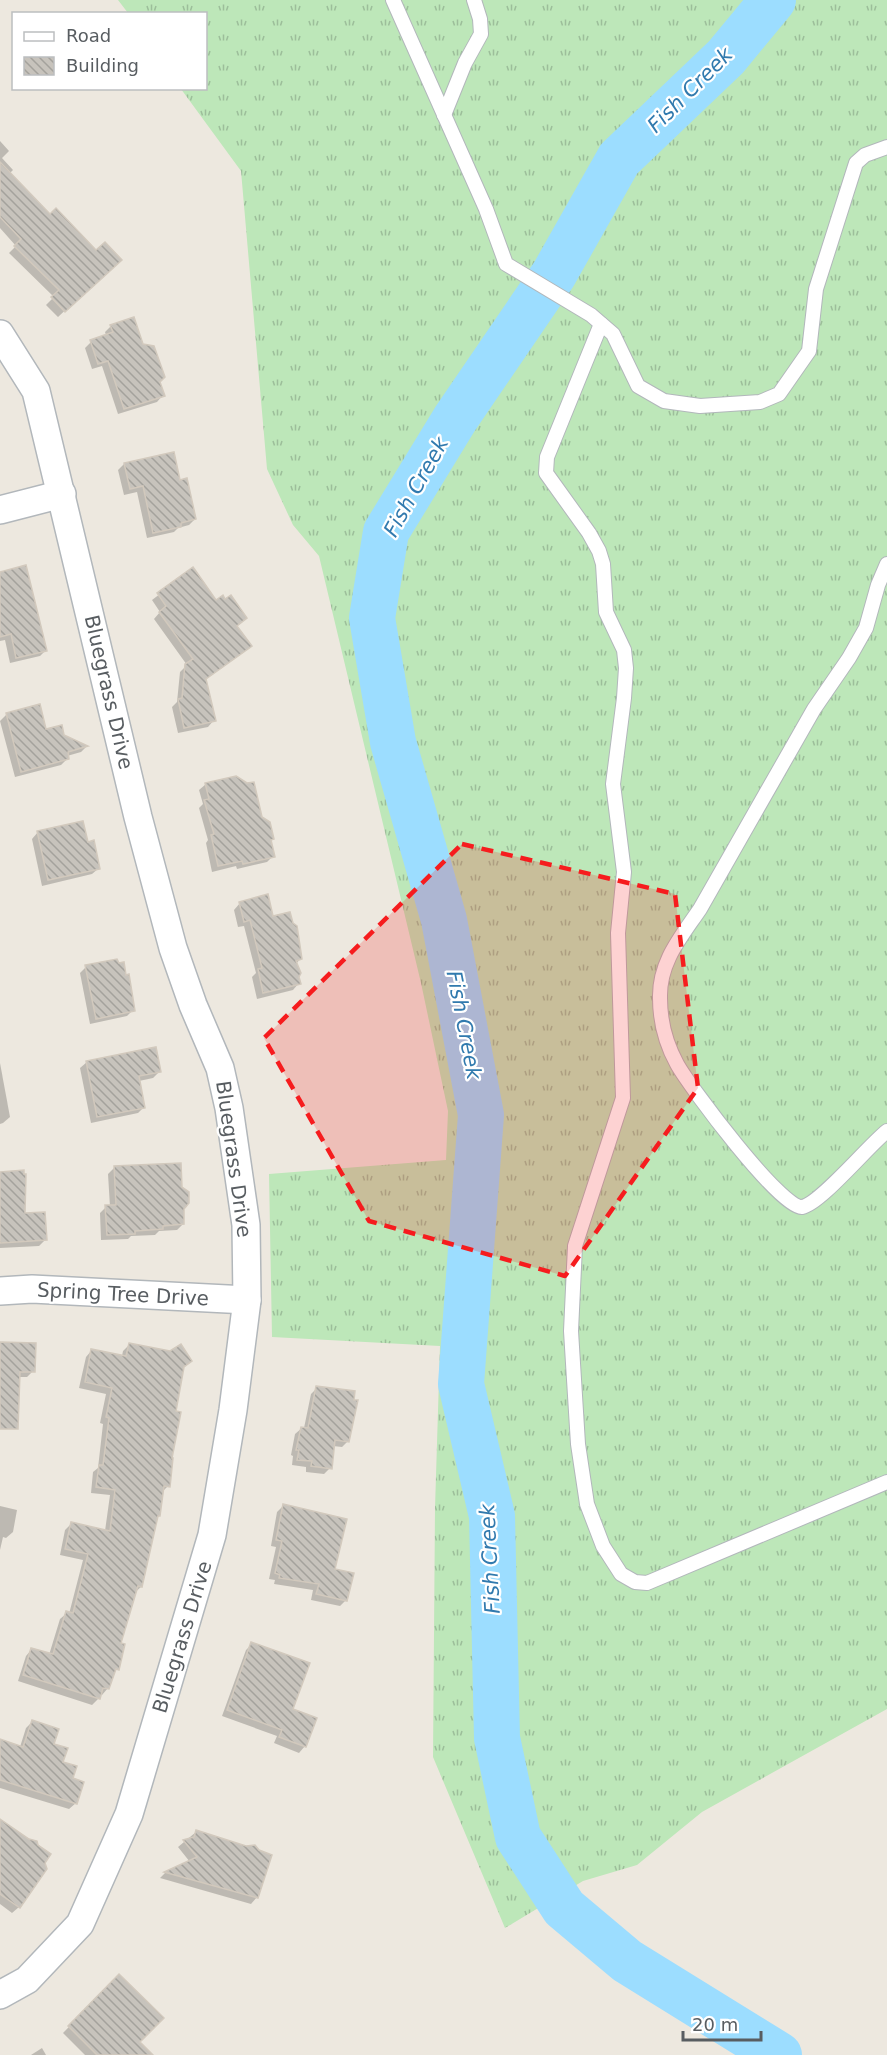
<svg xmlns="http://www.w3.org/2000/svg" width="887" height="2055" viewBox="0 0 887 2055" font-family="'DejaVu Sans',sans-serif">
  <defs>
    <pattern id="grass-tufts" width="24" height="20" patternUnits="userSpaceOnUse" patternTransform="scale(1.5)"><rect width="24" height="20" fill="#bde7b9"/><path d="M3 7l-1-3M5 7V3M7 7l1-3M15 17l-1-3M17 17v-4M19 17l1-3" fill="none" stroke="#9cbe9a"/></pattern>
    <pattern id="building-back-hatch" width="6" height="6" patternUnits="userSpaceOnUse" patternTransform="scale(1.5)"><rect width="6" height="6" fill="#c7c3bc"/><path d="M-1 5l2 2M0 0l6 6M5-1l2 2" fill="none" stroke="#a4a29c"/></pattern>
  </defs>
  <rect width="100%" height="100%" fill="#ede8df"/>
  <polygon fill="url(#grass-tufts)" points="118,0 887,0 887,1709 702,1812 637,1865 583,1881 505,1928 433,1757 435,1508 440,1346 272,1337 269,1174 446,1160 448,1111 421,983 319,556 293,525 267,469 241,171 181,89 206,88 206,14 128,13"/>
  <g fill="#0003">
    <polygon points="0,141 9,151 2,158 13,170 9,174 50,216 96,252 119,260 58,317 46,305 54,297 9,253 16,246 0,228"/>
    <polygon points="111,326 141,345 159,382 163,395 157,402 118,414 102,366 92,369 85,348 91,342 106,335 105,332"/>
    <polygon points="124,464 179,482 195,519 189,525 178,528 174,532 147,538 137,492 124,495 118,470"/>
    <polygon points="193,569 236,627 205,680 214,720 208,727 178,733 172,707 177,702 180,672 187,665 154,619 160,612 152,600"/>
    <polygon points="0,573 46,650 40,656 10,663 5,640 0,641"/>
    <polygon points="38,706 45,731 86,747 81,752 67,756 68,758 61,765 15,777 0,721 6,715"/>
    <polygon points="206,784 260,818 273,839 270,842 273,856 267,862 237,869 236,866 212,872 206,843 208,840 199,808 203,804 199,790"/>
    <polygon points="38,832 99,868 92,874 42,886 32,839"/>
    <polygon points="240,903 272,918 301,958 296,964 299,983 293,990 257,999 252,977 256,973 244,926 238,927 234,910"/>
    <polygon points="86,967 133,1010 127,1016 90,1024 80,973"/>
    <polygon points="87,1062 159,1072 153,1078 139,1081 144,1107 138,1113 91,1123 80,1068"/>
    <polygon points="0,1063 10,1117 3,1123 0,1124"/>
    <polygon points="114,1168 182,1208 183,1224 177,1230 159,1231 155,1235 131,1236 128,1239 101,1240 100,1213 106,1207 110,1207 108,1174"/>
    <polygon points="0,1174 23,1214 45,1240 39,1246 0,1248"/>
    <polygon points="0,1344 33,1371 27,1377 18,1377 0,1427"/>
    <polygon points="129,1345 190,1361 182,1369 174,1412 168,1486 162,1492 159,1516 156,1518 141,1587 134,1593 119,1644 123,1645 117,1669 112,1675 108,1688 102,1695 100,1694 98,1699 92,1705 18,1681 26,1656 32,1649 49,1655 60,1619 67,1613 69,1614 83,1560 60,1555 65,1530 72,1523 105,1531 110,1495 91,1493 93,1472 98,1468 103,1424 100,1423 106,1394 79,1388 86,1357 92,1350 122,1356 123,1351"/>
    <polygon points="317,1388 348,1441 342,1447 333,1446 330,1468 324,1474 306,1472 306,1467 292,1465 293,1456 291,1455 295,1434 302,1428 304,1428 311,1394"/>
    <polygon points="0,1506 17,1510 13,1532 6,1538 3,1537 0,1550"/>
    <polygon points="283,1506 334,1570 346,1600 340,1606 311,1600 313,1590 274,1584 275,1580 269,1579 276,1547 271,1546 277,1512"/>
    <polygon points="252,1644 291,1710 305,1746 299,1753 274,1743 277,1736 222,1716 246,1650"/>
    <polygon points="32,1722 52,1745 71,1779 76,1803 69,1809 0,1788 0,1741 20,1747 26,1728"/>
    <polygon points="0,1821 19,1907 12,1913 0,1904"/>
    <polygon points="196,1832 257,1897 251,1904 160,1878 165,1873 190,1862 178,1847"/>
    <polygon points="119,1976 138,2042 151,2055 85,2055 63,2033"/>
    <polygon points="42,2048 46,2055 31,2055"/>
  </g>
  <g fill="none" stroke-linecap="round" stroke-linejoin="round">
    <polyline stroke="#9cddff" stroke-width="46" points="773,0 726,57 619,159 554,274 455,419 386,532 372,618 393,742 444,920 481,1115 461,1384 492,1516 497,1738 518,1837 564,1908 627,1961 779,2055"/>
  </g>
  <g fill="url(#building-back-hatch)" stroke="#d2c9bd" stroke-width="1.5">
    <polygon points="0,162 50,214 56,208 96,250 105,242 122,260 65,312 51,297 59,290 14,246 21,239 0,217"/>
    <polygon points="134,317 143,344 154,346 165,377 160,382 165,396 124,409 108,361 98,364 90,340 113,332 110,325"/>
    <polygon points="174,452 180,480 187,478 196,519 181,523 181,527 153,533 143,486 130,489 124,463"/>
    <polygon points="26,565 47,651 16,658 11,634 0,637 0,572"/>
    <polygon points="193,567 216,600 223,595 225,599 231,595 247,618 237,626 252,646 206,679 216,721 184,728 178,699 182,698 185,664 193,659 159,612 166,606 157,593"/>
    <polygon points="40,704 46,729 62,725 64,735 88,746 68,752 69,759 21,772 6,713"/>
    <polygon points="236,776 247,783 254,782 262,817 270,822 274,839 271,840 275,857 243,864 242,861 218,866 211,835 214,834 204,800 209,799 205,783"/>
    <polygon points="83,821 88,842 94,840 100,869 48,880 37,831"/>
    <polygon points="268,894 273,916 290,912 293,923 297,926 302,959 296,961 301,973 299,977 301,984 263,993 258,969 262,968 250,920 244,922 239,902"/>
    <polygon points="117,959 119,963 124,962 126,975 129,974 135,1011 96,1019 85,965"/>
    <polygon points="156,1047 161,1072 139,1076 145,1108 97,1117 86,1061"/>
    <polygon points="181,1163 182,1187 189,1192 189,1203 184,1209 184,1224 163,1226 163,1229 135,1231 135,1234 107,1235 105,1205 116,1205 114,1166"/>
    <polygon points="24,1170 24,1174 26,1174 25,1213 45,1212 47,1240 0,1243 0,1172"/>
    <polygon points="0,1342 36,1343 35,1372 20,1372 18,1429 0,1429"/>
    <polygon points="129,1343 170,1351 181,1344 192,1361 184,1367 176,1411 181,1412 172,1458 173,1458 170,1487 164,1486 160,1516 158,1516 142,1587 138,1586 121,1643 125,1644 119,1670 116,1669 109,1689 103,1688 100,1699 23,1675 31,1648 53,1654 66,1611 73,1613 88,1554 65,1549 71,1522 110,1531 115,1490 96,1487 99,1465 103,1465 109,1418 106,1417 112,1388 85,1382 91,1349 126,1356"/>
    <polygon points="316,1386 355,1391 354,1400 358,1400 349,1442 335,1440 332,1469 311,1466 312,1461 297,1460 299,1450 296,1450 301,1427 308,1428"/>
    <polygon points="283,1504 347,1519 335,1569 354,1573 347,1601 316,1594 319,1584 279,1578 280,1575 275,1573 282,1541 276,1540"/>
    <polygon points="251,1642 310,1663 293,1709 317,1718 306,1747 279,1737 282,1730 227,1710"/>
    <polygon points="32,1720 59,1729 54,1744 68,1748 63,1762 77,1766 73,1778 84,1782 77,1804 0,1780 0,1739 23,1747"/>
    <polygon points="0,1819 29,1839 37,1841 38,1845 51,1854 45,1863 47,1869 20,1908 0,1894"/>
    <polygon points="196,1830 246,1846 255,1845 259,1850 272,1855 258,1898 164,1872 197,1857 183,1840 194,1837"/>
    <polygon points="119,1974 164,2018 140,2042 153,2055 97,2055 68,2026"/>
  </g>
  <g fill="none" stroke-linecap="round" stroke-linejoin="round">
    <g stroke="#b2b7bb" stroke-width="16">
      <g id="lane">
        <polyline points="393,0 486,209 506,264 591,315 613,334 638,386 664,401 700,406 760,402 779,394 809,351 816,289 856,163 865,155 887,147"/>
        <polyline points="444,115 465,63 481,34 480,19 474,0"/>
        <polyline points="601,324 547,457 546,473 589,533 599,551 603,564 606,612 624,650 626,668 624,698 613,784 624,872 618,933 623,1098 575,1246 571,1331 578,1444 587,1504 603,1546 621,1574 635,1582 647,1583 887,1482"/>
        <path d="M887,564L878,585L866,628L849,658L814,709L700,909C681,937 659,962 660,998C660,1021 666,1044 677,1064C689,1086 782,1210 802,1207C820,1204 869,1145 887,1131"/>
      </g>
    </g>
    <g stroke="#b2b7bb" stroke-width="30">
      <g id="street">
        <polyline points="0,334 36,391 138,817 173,948 193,1005 220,1068 229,1108 246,1225 247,1300 233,1410 212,1535 129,1814 80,1924 27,1980 0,1995"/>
        <polyline points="0,510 62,494"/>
        <polyline points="0,1291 32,1289 247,1300"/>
      </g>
    </g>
    <use href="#lane" stroke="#fff" stroke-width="14"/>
    <use href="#street" stroke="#fff" stroke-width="27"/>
  </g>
  <path fill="#f61c1e" fill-opacity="0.2" stroke="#f61c1e" stroke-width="4.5" stroke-dasharray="12 8" stroke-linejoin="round" d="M462,844L675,894L698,1088L565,1276L369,1221L264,1038Z"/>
  <g text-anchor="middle" stroke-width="4.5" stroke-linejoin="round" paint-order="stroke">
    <g font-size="20" fill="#585d61" stroke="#fff">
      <text transform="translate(109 692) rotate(77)" y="7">Bluegrass Drive</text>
      <text transform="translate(234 1159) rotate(82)" y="7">Bluegrass Drive</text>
      <text transform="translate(123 1294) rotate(3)" y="7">Spring Tree Drive</text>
      <text transform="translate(182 1637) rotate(-73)" y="7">Bluegrass Drive</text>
    </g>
    <g font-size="21" font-style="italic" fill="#317aae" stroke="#fff">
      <text transform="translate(690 90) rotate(-45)" y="7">Fish Creek</text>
      <text transform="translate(416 487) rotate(-61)" y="7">Fish Creek</text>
      <text transform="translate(464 1025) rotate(79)" y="7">Fish Creek</text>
      <text transform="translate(490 1559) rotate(-93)" y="7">Fish Creek</text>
    </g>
  </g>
  <rect x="12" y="12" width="195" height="78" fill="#ffffff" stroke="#bcbec0" stroke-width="1.5"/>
  <rect x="24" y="32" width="30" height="9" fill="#ffffff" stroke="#bcbec0" stroke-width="1.5"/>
  <text x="66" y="42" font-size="18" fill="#585d61">Road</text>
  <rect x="24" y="57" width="30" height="18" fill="url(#building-back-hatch)" stroke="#bcbec0" stroke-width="1.5"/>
  <text x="66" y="72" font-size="18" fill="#585d61">Building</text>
  <path d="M683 2031v9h78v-9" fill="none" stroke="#585d61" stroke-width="3"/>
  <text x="692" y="2031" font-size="18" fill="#585d61" stroke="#ffffff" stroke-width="4.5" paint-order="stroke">20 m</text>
</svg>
